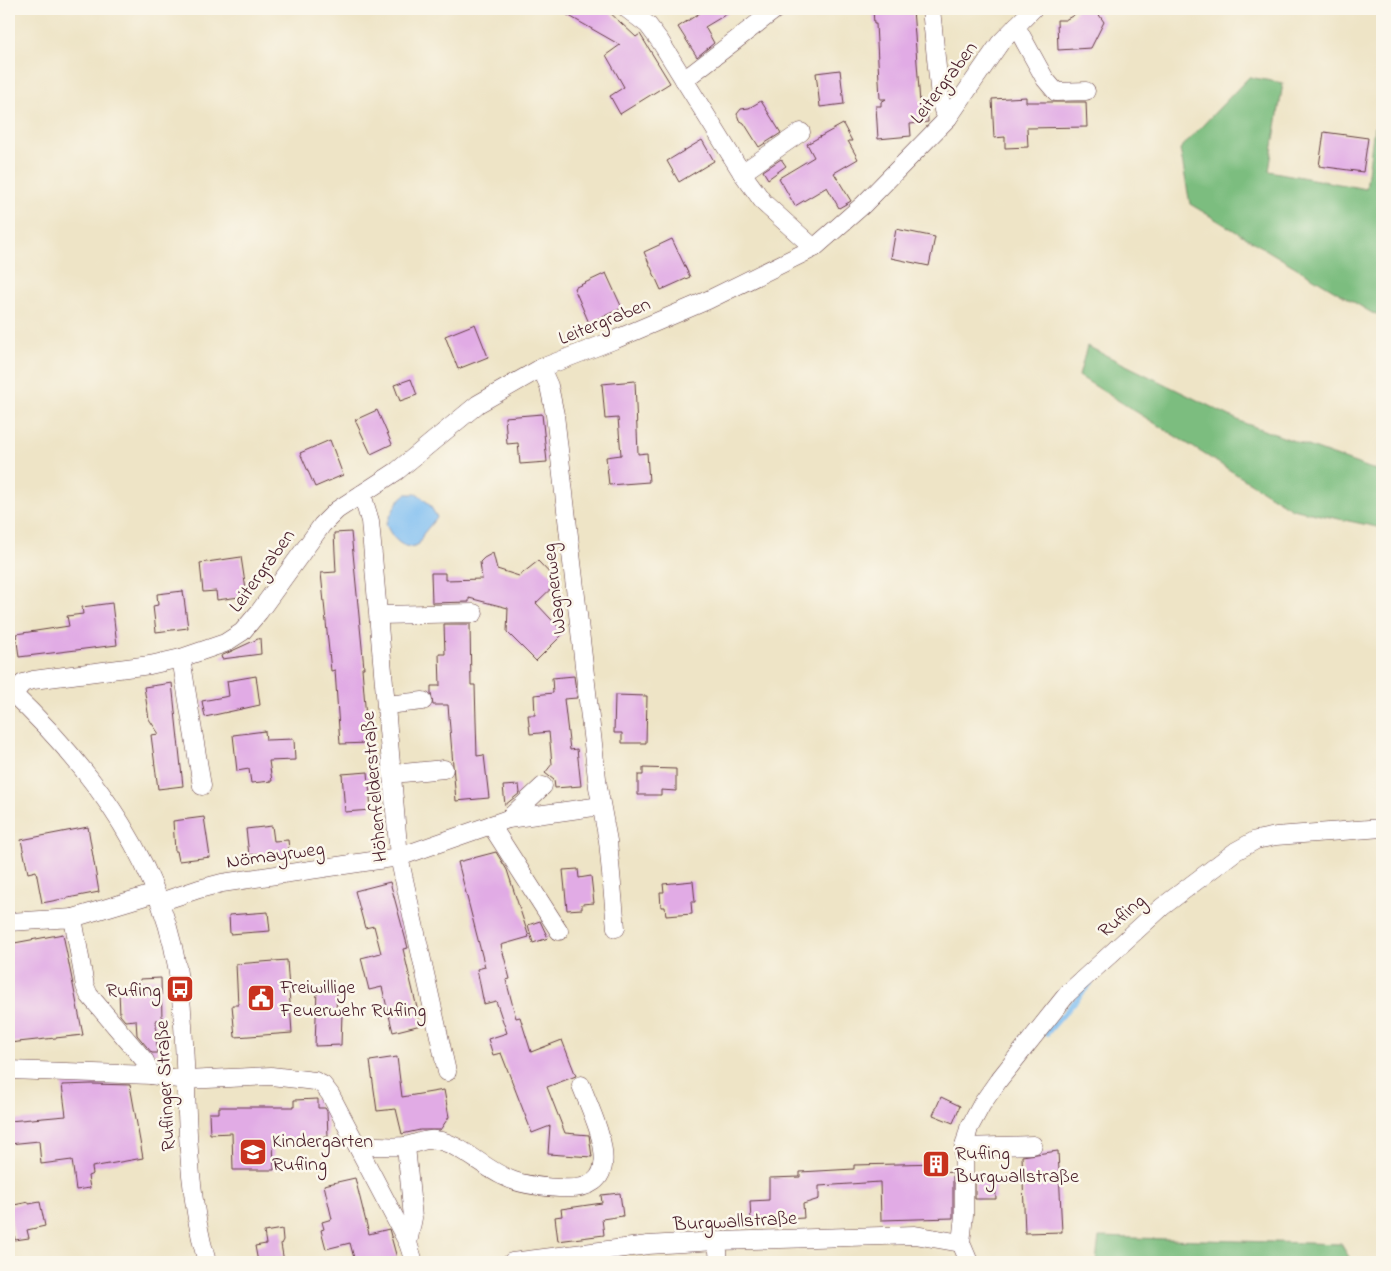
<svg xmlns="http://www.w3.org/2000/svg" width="1391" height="1271" viewBox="0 0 1391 1271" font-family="'Indie Flower',sans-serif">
  <rect width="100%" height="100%" fill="#fbf7ec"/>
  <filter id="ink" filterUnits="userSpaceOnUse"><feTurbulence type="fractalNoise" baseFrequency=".02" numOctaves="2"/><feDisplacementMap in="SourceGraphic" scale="10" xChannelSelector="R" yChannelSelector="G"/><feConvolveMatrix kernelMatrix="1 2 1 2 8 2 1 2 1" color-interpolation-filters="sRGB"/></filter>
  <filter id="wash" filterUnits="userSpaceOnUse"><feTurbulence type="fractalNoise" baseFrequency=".0096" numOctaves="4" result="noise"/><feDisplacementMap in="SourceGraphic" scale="20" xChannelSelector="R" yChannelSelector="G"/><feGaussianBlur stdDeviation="1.12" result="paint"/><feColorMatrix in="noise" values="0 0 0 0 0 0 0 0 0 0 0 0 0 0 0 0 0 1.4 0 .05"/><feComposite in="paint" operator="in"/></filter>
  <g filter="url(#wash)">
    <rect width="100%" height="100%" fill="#eee4c6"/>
    <g fill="#7bbd7f" stroke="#626e55">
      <polygon points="1249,77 1283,83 1269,171 1366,189 1374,127 1382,124 1382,315 1372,313 1190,204 1180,149"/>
      <polygon points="1087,346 1244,423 1372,469 1382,470 1382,528 1292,509 1079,376"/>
      <polygon points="1099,1237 1341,1244 1352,1262 1096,1262"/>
    </g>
    <path fill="#7dbdf2" stroke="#646e8e" d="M406,494H418L429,504L437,517L423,534L419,544C404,553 391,537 386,524L398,501Z"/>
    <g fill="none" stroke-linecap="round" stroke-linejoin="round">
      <polyline stroke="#7dbdf2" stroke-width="5.5" points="1047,1033 1090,984"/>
    </g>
    <g id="blocks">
      <g fill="#e1abe5">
        <polygon points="557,9 606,9 636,37 640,34 670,83 620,114 610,96 624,87 606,55 620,45"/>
        <polygon points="706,9 735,9 705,27 714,43 697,57 678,27"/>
        <polygon points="873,9 913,9 920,103 927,103 928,122 910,124 911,136 878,139 876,106 881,106 881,102 886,99 880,99 876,24 874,24"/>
        <polygon points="1077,9 1095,9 1104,22 1091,48 1058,50 1057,20 1065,20 1074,15"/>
        <polygon points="840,70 844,104 820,107 816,73"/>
        <polygon points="1026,97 1026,102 1086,102 1087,127 1027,128 1028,147 1005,148 1005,137 994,138 992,99"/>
        <polygon points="761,101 781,133 759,147 744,123 739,120 737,114 741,109 749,108"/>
        <polygon points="843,124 852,141 848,141 858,159 834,173 851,201 839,208 827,187 795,206 779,178 814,157 807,144"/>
        <polygon points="1324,132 1368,138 1363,172 1319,166"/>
        <polygon points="702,140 714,161 679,182 667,161"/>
        <polygon points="781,159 786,166 768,179 763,171"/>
        <polygon points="896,229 935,237 929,266 891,258"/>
        <polygon points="672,239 690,277 661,290 644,252"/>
        <polygon points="606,273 622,308 589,323 574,288"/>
        <polygon points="475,324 488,357 458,369 445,336"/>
        <polygon points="411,379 417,395 400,401 394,385"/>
        <polygon points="635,381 638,454 647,453 649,482 609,485 606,457 621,455 618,418 605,419 602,384"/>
        <polygon points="377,410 392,444 371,454 355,420"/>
        <polygon points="542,414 547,462 520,464 518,443 507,444 505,417"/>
        <polygon points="330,440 343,475 315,487 300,453"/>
        <polygon points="351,532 364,668 362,668 368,743 340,744 335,670 331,671 321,573 336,572 334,533"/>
        <polygon points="493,553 497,569 519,576 538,561 558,582 536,603 564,633 536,661 507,632 508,608 469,598 469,602 432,603 431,573 445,573 445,580 482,579 480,562 484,558"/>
        <polygon points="241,557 247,596 217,600 216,591 203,592 200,563"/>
        <polygon points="183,591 188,628 156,632 153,606 158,605 157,594"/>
        <polygon points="112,603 117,645 19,657 16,634 69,626 67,616 83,614 82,607"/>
        <polygon points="444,624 470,624 471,685 475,685 477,756 484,755 489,798 456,801 448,705 433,705 431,694 431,686 440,686 439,654 445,654"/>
        <polygon points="260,638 261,654 222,659 221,656"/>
        <polygon points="256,676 260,705 205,717 202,701 229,696 227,681"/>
        <polygon points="574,676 577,698 564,699 570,750 577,749 581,786 555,788 554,780 545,773 552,764 549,732 530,734 528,715 535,715 534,695 553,693 552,678"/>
        <polygon points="172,683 183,786 158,789 151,735 159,734 149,719 144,687"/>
        <polygon points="615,695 647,696 646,743 622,743 622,733 614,733"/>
        <polygon points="265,731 266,740 294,739 295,760 269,761 272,781 251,783 249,769 237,771 233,735"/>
        <polygon points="643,768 676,769 676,791 661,790 661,795 638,795 638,775 643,775"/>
        <polygon points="368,772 371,810 345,812 342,774"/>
        <polygon points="519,785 520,793 505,805 503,786"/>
        <polygon points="204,817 210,857 179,861 177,851 175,851 173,821"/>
        <polygon points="272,826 274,841 288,840 290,858 273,860 272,853 249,855 246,829"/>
        <polygon points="88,827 99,892 42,903 36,871 28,873 21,840"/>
        <polygon points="496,852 507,870 529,937 501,945 510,979 506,980 516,1018 520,1017 531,1052 562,1040 576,1076 547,1087 565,1133 589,1135 592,1157 548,1154 550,1126 532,1133 501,1053 493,1055 488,1039 507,1033 496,1001 484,1004 477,969 485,967 458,862"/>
        <polygon points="578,869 579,878 591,876 594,903 582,904 582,909 567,910 563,870"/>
        <polygon points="693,881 695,902 691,902 692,914 666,916 665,907 661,907 660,892 664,892 663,884"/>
        <polygon points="390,882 408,948 403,949 421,1025 393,1032 382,987 369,990 361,958 381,953 374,926 365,928 355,891"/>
        <polygon points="268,912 270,931 230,934 229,915"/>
        <polygon points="540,921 548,938 533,943 528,925"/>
        <polygon points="63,934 83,1035 9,1043 9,944"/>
        <polygon points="287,960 292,1033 235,1037 232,1005 238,1005 236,964"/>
        <polygon points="161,978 162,1020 156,1020 157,1053 152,1053 137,1035 136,1020 125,1021 120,1015 119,991 141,990 140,979"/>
        <polygon points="317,988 337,989 336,1013 342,1013 341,1045 315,1046"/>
        <polygon points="397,1057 402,1097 444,1090 449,1117 440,1130 420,1130 402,1134 396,1109 377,1111 370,1061"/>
        <polygon points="92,1084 130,1085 143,1158 92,1167 93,1174 88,1176 90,1188 76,1190 72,1160 41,1164 39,1141 9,1144 9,1121 66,1116 62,1085"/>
        <polygon points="941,1097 960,1106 953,1123 933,1115"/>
        <polygon points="318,1099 318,1108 325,1108 327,1111 328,1137 273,1139 274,1170 233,1170 232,1133 210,1134 209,1113 219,1113 219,1107 294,1107 294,1100"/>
        <polygon points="1058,1151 1062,1232 1025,1233 1022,1156"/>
        <polygon points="941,1163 941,1173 953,1172 953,1218 881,1220 880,1182 819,1186 819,1199 803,1204 804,1218 751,1221 750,1201 769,1200 769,1178 800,1177 800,1172 854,1169 854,1165"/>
        <polygon points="355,1178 369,1234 389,1229 398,1262 355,1262 350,1243 326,1249 321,1230 324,1229 322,1222 332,1219 324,1185"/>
        <polygon points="995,1178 996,1199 975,1199 975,1179"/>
        <polygon points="620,1193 623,1216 602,1219 604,1235 558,1241 555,1217 562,1216 561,1209 602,1203 601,1195"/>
        <polygon points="29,1202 29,1204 40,1202 45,1226 27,1230 29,1238 15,1240 9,1206"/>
        <polygon points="282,1229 283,1240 281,1244 284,1262 258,1262 255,1246 266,1244 264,1232"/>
      </g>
    </g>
  </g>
  <g filter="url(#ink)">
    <use href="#blocks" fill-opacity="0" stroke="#633d42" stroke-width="1"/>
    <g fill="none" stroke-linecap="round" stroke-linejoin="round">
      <g stroke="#633d42" stroke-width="19">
        <g id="minor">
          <polyline points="627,9 648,25 660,41 742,173 764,203 814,248"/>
          <polyline points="931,9 940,97 943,110 948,118"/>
          <polyline points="1016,26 1045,79 1056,92 1086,91"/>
          <polyline points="684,80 776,9"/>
          <polyline points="742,173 801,132"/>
          <polyline points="541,368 549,386 555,415 598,787 608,841 616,928"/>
          <polyline points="362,494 370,521 399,857 447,1072"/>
          <polyline points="379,615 474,613"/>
          <polyline points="181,658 202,786"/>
          <path d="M9,690C94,770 167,868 180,988C190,1080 181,1173 207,1262"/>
          <polyline points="13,694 23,683 33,680 150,665 181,658 225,643 242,632 259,612 322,525 337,510 397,471 478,404 541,368 614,340 708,300 814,248 863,205 948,118 1000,43 1033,9"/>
          <polyline points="387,705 423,701"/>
          <polyline points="393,774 444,769"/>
          <polyline points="508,819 543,786"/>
          <polyline points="491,825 559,931"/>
          <polyline points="160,902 199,889 222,883 399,857 508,819 601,806"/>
          <polyline points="73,918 156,893"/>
          <polyline points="9,922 73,918 85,986 89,995 145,1061 151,1075"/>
          <polyline points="9,1070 151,1075 185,1080 271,1076 315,1081 323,1085 330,1094 408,1243 414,1262"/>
          <polyline points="406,1146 413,1218 408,1243"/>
          <polyline points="964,1147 1033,1145"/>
          <path d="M359,1149C377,1143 387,1148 404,1146C417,1144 427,1137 441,1141C463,1147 482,1166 503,1176C519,1185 541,1187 559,1188C633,1194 596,1124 581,1085"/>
          <polyline points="717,1241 719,1262"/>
          <polyline points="961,1243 969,1262"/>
          <polyline points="512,1262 648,1245 717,1241 915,1235 961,1243 964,1215 964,1147 969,1128 982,1104 998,1081 1068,993 1162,907 1236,851 1256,840 1276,836 1382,828"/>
        </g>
      </g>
      <use href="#minor" stroke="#fff" stroke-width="18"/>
    </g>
  </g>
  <defs>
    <g id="bus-square" transform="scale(1.4375)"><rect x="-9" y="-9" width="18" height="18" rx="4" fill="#c8321e" stroke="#fbf7ec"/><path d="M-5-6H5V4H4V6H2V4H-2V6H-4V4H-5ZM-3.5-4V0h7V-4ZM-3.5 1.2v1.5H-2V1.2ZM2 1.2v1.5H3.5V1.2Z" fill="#fff"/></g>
    <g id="civic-square" transform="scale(1.4375)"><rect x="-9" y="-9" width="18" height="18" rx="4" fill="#c8321e" stroke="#fbf7ec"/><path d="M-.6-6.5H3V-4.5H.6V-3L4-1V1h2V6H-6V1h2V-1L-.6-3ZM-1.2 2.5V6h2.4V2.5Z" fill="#fff"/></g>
    <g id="school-square" transform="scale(1.4375)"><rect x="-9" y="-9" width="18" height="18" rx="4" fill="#c8321e" stroke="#fbf7ec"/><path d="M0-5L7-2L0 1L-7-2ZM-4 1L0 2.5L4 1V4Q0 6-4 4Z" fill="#fff"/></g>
    <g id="building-square" transform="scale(1.4375)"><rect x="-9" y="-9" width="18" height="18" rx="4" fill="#c8321e" stroke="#fbf7ec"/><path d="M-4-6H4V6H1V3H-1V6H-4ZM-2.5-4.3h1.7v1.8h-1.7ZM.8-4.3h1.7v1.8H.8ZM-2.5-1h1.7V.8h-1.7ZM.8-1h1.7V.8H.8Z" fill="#fff"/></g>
  </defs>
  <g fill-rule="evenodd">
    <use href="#bus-square" x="180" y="989"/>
    <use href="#civic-square" x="261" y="998"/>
    <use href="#school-square" x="253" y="1152"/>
    <use href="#building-square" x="936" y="1164"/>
  </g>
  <g text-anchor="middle" stroke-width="5" stroke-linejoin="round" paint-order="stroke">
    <g font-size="20" fill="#4a1f2b" stroke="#fbf7ec">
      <text transform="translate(943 82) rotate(-53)" y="7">Leitergraben</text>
      <text transform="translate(604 320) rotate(-22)" y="7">Leitergraben</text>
      <text transform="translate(261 570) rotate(-54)" y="7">Leitergraben</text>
      <text transform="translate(553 589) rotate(-97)" y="7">Wagnerweg</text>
      <text transform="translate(373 787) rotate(-95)" y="7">Höhenfelderstraße</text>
      <text transform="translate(275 854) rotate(-8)" y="7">Nömayrweg</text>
      <text transform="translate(1121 915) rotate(-41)" y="7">Rufling</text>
      <text transform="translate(164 1086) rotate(-93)" y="7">Ruflinger Straße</text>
      <text transform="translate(735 1220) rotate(-3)" y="7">Burgwallstraße</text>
    </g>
    <g font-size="20" fill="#4a1f2b" stroke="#fbf7ec" text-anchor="start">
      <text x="280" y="993">Freiwillige<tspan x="280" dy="23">Feuerwehr Rufling</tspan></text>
      <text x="161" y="996" text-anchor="end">Rufling</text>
      <text x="272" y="1147">Kindergarten<tspan x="272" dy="23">Rufling</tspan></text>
      <text x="955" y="1159">Rufling<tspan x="955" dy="23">Burgwallstraße</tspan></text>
    </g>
  </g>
  <rect width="1391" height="1271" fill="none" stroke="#fbf7ec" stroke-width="30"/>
</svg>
